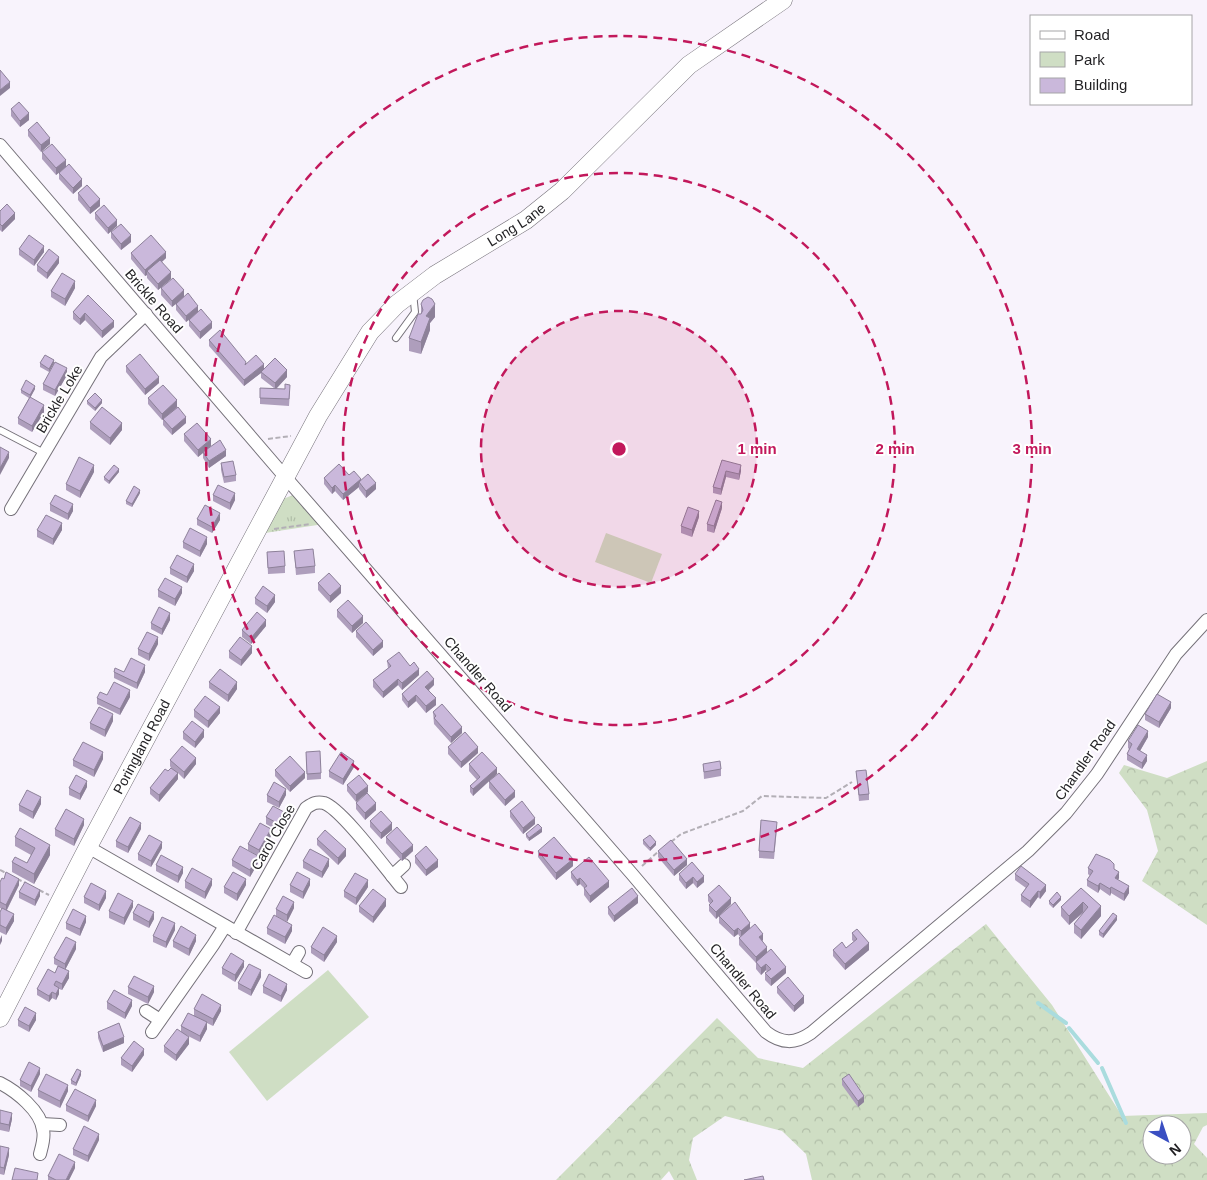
<svg xmlns="http://www.w3.org/2000/svg" width="1207" height="1180" viewBox="0 0 1207 1180" font-family="Helvetica,sans-serif">
  <defs>
    <pattern id="grass-tufts" width="24" height="20" patternUnits="userSpaceOnUse" patternTransform="scale(1.25)"><rect width="24" height="20" fill="#cfdec4"/><path d="M3 7l-1-3M5 7V3M7 7l1-3M15 17l-1-3M17 17v-4M19 17l1-3" fill="none" stroke="#b1bea8"/></pattern>
    <pattern id="forest-crowns" width="20" height="18" patternUnits="userSpaceOnUse" patternTransform="scale(1.25)"><rect width="20" height="18" fill="#cfdec4"/><path d="M2 6a3 3 0 1 1 6 0M12 15a3 3 0 1 1 6 0" fill="none" stroke="#b1bea8"/></pattern>
  </defs>
  <rect width="100%" height="100%" fill="#f8f3fc"/>
  <polygon fill="url(#grass-tufts)" points="293,495 324,524 265,533 283,499"/>
  <g fill="url(#forest-crowns)" fill-rule="evenodd">
    <polygon points="1207,761 1207,925 1142,881 1158,851 1147,810 1119,773 1124,765 1167,778"/>
    <path d="M986,924L1052,1005L1122,1116L1207,1113V1125L1203,1127L1194,1144L1207,1158V1180H812L806,1154L782,1131L725,1116L693,1138L689,1160L697,1180H674L669,1171L661,1180H556L717,1018L758,1058L803,1068ZM1152,1125H1182V1155H1152Z"/>
  </g>
  <g fill="#cfdec4">
    <polygon points="606,533 662,554 651,583 595,562"/>
    <polygon points="328,970 369,1017 267,1101 229,1052"/>
  </g>
  <g fill="none" stroke-linecap="round" stroke-linejoin="round">
    <g stroke="#aadcde" stroke-width="4">
      <polyline points="1038,1003 1066,1023"/>
      <polyline points="1069,1028 1098,1063"/>
      <polyline points="1102,1068 1126,1123"/>
    </g>
    <g stroke="#757179" stroke-width="8">
      <g id="lane">
        <polyline points="396,338 415,312 413,293"/>
        <polyline points="0,430 44,453"/>
      </g>
    </g>
    <g stroke="#757179" stroke-width="14">
      <g id="street">
        <path d="M0,145L280,471L632,874L766,1032C782,1044 795,1044 811,1033L1028,851L1066,813L1097,774L1176,654L1207,620"/>
        <polyline points="11,509 101,357 146,314"/>
        <polyline points="88,847 306,972"/>
        <polyline points="392,876 404,865"/>
        <path d="M236,933L306,808C312,804 316,801 324,803C342,809 386,869 401,887"/>
        <polyline points="292,964 299,952"/>
        <polyline points="146,1011 160,1020"/>
        <polyline points="152,1032 213,945 225,926"/>
        <path d="M0,1083C16,1091 41,1111 43,1130C45,1137 42,1146 40,1154"/>
        <polyline points="42,1124 60,1125"/>
      </g>
    </g>
    <g stroke="#757179" stroke-width="19">
      <g id="secondary">
        <path id="s1" d="M0,1018L88,847L318,416L370,332L397,304L435,275L526,220L562,191L689,65L783,0"/>
      </g>
    </g>
    <g stroke="#b3afb6" stroke-width="2" stroke-dasharray="5 2.5" stroke-linecap="butt">
      <polyline points="268,439 291,436"/>
      <polyline points="274,529 311,524"/>
      <polyline points="671,842 681,834 743,811 762,796 826,798 852,782"/>
      <polyline points="642,866 659,851"/>
      <polyline points="0,870 6,873"/>
      <polyline points="17,879 26,883"/>
      <polyline points="39,890 49,895"/>
    </g>
    <use href="#lane" stroke="#fff" stroke-width="6"/>
    <use href="#street" stroke="#fff" stroke-width="12"/>
    <use href="#secondary" stroke="#fff" stroke-width="18"/>
  </g>
  <g fill="#ae9ebc">
    <polygon points="11,109 29,120 20,127 11,116"/>
    <polygon points="28,130 50,144 41,152 28,136"/>
    <polygon points="42,152 66,167 56,175 42,159"/>
    <polygon points="59,173 82,186 73,194 59,179"/>
    <polygon points="78,193 100,206 90,214 78,200"/>
    <polygon points="0,211 15,219 2,232 0,230"/>
    <polygon points="95,213 117,226 108,234 95,219"/>
    <polygon points="111,232 131,242 121,250 111,238"/>
    <polygon points="19,249 44,252 34,266 19,255"/>
    <polygon points="131,253 166,258 162,262 171,279 158,290 147,278 147,275 145,276 131,259"/>
    <polygon points="59,263 47,279 37,271 37,265"/>
    <polygon points="75,288 65,306 51,297 51,291"/>
    <polygon points="161,288 184,297 198,311 212,328 200,339 189,326 189,320 186,322 176,310 176,304 172,307 161,295"/>
    <polygon points="88,295 114,327 102,338 85,320 80,325 73,319 73,312"/>
    <polygon points="421,304 435,317 430,323 430,330 421,354 409,351 409,338 421,314"/>
    <polygon points="209,340 246,364 264,368 287,377 276,389 290,391 289,406 260,404 260,388 274,388 261,378 261,373 244,386 209,346"/>
    <polygon points="40,363 54,363 49,372 40,367"/>
    <polygon points="126,366 159,383 145,395 126,372"/>
    <polygon points="67,375 55,396 43,390 43,384"/>
    <polygon points="35,389 30,398 44,412 32,432 18,424 18,418 29,398 21,393 21,390"/>
    <polygon points="148,398 177,407 186,423 172,435 163,425 163,419 162,420 148,404"/>
    <polygon points="87,401 102,403 95,411 87,404"/>
    <polygon points="90,422 122,430 110,445 90,429"/>
    <polygon points="184,434 211,446 206,450 226,456 209,468 203,458 203,453 198,457 184,441"/>
    <polygon points="722,460 741,471 739,480 726,477 721,495 713,493 713,487"/>
    <polygon points="221,463 236,475 236,481 224,483 221,470"/>
    <polygon points="94,472 80,498 66,490 66,484"/>
    <polygon points="119,472 109,484 104,480 104,477"/>
    <polygon points="349,475 361,480 376,489 366,498 359,489 359,487 343,500 335,491 332,494 324,484 324,478"/>
    <polygon points="140,493 132,507 126,504 126,501"/>
    <polygon points="213,495 235,500 230,510 213,501"/>
    <polygon points="50,504 73,511 68,520 50,511"/>
    <polygon points="722,508 714,533 707,531 707,524"/>
    <polygon points="699,517 692,537 681,533 681,526"/>
    <polygon points="197,519 220,520 212,533 197,525"/>
    <polygon points="37,530 62,530 53,545 37,537"/>
    <polygon points="183,542 207,544 200,557 183,548"/>
    <polygon points="294,551 315,566 315,573 296,575"/>
    <polygon points="267,552 285,566 285,573 268,574"/>
    <polygon points="170,568 194,571 187,583 170,574"/>
    <polygon points="318,583 341,593 330,603 318,590"/>
    <polygon points="158,590 182,593 175,606 158,597"/>
    <polygon points="255,598 275,602 267,613 255,604"/>
    <polygon points="337,610 363,623 352,633 337,617"/>
    <polygon points="170,620 162,635 151,629 151,623"/>
    <polygon points="266,626 251,644 242,637 242,630"/>
    <polygon points="356,631 383,647 373,656 356,637"/>
    <polygon points="158,644 149,661 138,655 138,649"/>
    <polygon points="229,651 252,653 241,666 229,658"/>
    <polygon points="387,661 410,666 419,675 402,690 398,685 383,698 373,687 373,680 388,668"/>
    <polygon points="114,672 145,672 137,689 114,678"/>
    <polygon points="209,682 237,689 228,702 209,688"/>
    <polygon points="434,685 429,690 436,705 426,713 416,701 408,708 402,700 402,694"/>
    <polygon points="130,697 120,715 97,704 97,698"/>
    <polygon points="1171,708 1159,728 1145,720 1145,714"/>
    <polygon points="194,710 220,713 208,728 194,717"/>
    <polygon points="433,712 462,733 451,743 434,724"/>
    <polygon points="113,721 105,737 90,729 90,723"/>
    <polygon points="183,732 204,737 195,748 183,739"/>
    <polygon points="1148,737 1140,751 1147,761 1142,769 1127,760 1127,754 1129,749 1128,748 1128,741"/>
    <polygon points="448,747 478,753 461,768 448,754"/>
    <polygon points="306,752 321,773 321,779 307,780"/>
    <polygon points="103,759 94,777 73,766 73,760"/>
    <polygon points="170,760 196,764 184,779 178,773 178,779 159,802 150,794 150,788 168,771 171,768 170,766"/>
    <polygon points="469,764 497,768 473,796 470,792 470,786 477,780 469,771"/>
    <polygon points="703,764 721,769 721,776 704,779"/>
    <polygon points="354,767 343,785 329,777 329,771"/>
    <polygon points="275,770 305,778 290,792 275,776"/>
    <polygon points="856,771 869,794 869,800 859,801"/>
    <polygon points="489,781 515,797 505,806 489,788"/>
    <polygon points="347,785 368,792 356,802 347,791"/>
    <polygon points="87,787 80,800 69,795 69,788"/>
    <polygon points="267,795 286,795 279,808 267,802"/>
    <polygon points="356,803 376,810 365,820 356,809"/>
    <polygon points="41,804 33,819 19,811 19,805"/>
    <polygon points="510,811 535,824 523,834 510,817"/>
    <polygon points="266,817 284,819 277,830 266,824"/>
    <polygon points="370,821 392,830 381,839 370,827"/>
    <polygon points="84,825 74,846 55,836 55,829"/>
    <polygon points="777,828 774,859 759,858 759,851"/>
    <polygon points="141,829 128,853 116,847 116,841"/>
    <polygon points="542,832 529,841 526,837 526,834"/>
    <polygon points="271,836 259,857 248,850 248,844"/>
    <polygon points="15,837 50,855 34,884 12,872 12,862 27,863 31,855 15,846"/>
    <polygon points="386,837 413,851 402,861 386,843"/>
    <polygon points="317,839 346,856 338,865 317,845"/>
    <polygon points="643,840 656,845 650,851 643,844"/>
    <polygon points="162,848 151,867 138,860 138,854"/>
    <polygon points="538,851 573,866 556,880 538,857"/>
    <polygon points="658,851 687,865 674,876 658,857"/>
    <polygon points="415,856 438,867 426,876 415,863"/>
    <polygon points="232,860 258,863 250,877 232,866"/>
    <polygon points="303,861 329,866 322,878 303,868"/>
    <polygon points="156,865 183,873 178,883 156,871"/>
    <polygon points="1088,868 1114,869 1119,878 1118,880 1129,893 1124,901 1111,893 1110,896 1100,889 1098,893 1087,886 1087,880 1090,876 1088,874"/>
    <polygon points="571,872 609,887 590,903 584,895 584,888 580,884 577,886 571,878"/>
    <polygon points="679,874 704,876 704,882 697,888 693,883 686,889 679,880"/>
    <polygon points="1015,874 1046,891 1040,899 1038,897 1030,908 1021,901 1021,895 1026,888 1015,880"/>
    <polygon points="185,881 212,885 205,899 185,888"/>
    <polygon points="0,882 19,885 7,910 14,921 6,935 0,932 0,912 2,909 0,908"/>
    <polygon points="246,885 237,901 224,893 224,887"/>
    <polygon points="290,885 310,885 303,899 290,892"/>
    <polygon points="368,887 356,905 344,897 344,891"/>
    <polygon points="1081,888 1101,916 1081,939 1074,933 1074,924 1084,912 1069,925 1061,916 1061,907"/>
    <polygon points="19,892 40,896 35,906 19,898"/>
    <polygon points="708,895 731,904 716,919 709,911 709,905 710,904 708,901"/>
    <polygon points="84,897 106,898 99,911 84,903"/>
    <polygon points="1061,900 1053,908 1049,904 1049,901"/>
    <polygon points="638,903 614,922 608,914 608,907"/>
    <polygon points="359,906 386,906 373,923 359,912"/>
    <polygon points="133,907 124,925 109,918 109,911"/>
    <polygon points="294,908 287,922 276,916 276,909"/>
    <polygon points="133,913 154,919 149,928 133,920"/>
    <polygon points="719,916 750,928 763,940 762,941 767,953 786,973 771,986 765,980 765,973 767,972 766,970 761,975 756,969 756,963 739,945 739,938 740,937 738,934 734,937 719,923"/>
    <polygon points="1117,920 1103,938 1099,935 1099,931"/>
    <polygon points="86,922 80,936 66,929 66,923"/>
    <polygon points="267,928 292,931 285,944 267,934"/>
    <polygon points="175,930 166,948 153,942 153,936"/>
    <polygon points="852,933 869,950 845,970 833,956 833,950 846,948 854,942 852,940"/>
    <polygon points="173,941 196,941 189,956 173,947"/>
    <polygon points="337,942 324,962 311,953 311,947"/>
    <polygon points="76,949 65,970 69,978 62,990 59,989 59,994 56,1000 52,998 49,1002 37,995 37,989 55,973 58,966 54,964 54,958"/>
    <polygon points="244,967 235,982 222,974 222,968"/>
    <polygon points="261,977 251,996 238,989 238,983"/>
    <polygon points="263,986 287,990 281,1002 263,993"/>
    <polygon points="128,987 154,992 148,1004 128,994"/>
    <polygon points="777,987 804,1003 794,1012 777,993"/>
    <polygon points="107,1002 132,1006 125,1019 107,1009"/>
    <polygon points="194,1009 221,1011 213,1026 207,1023 207,1029 200,1042 186,1035 189,1044 176,1061 164,1052 164,1046 181,1032 181,1026 194,1015"/>
    <polygon points="18,1020 36,1020 29,1032 18,1026"/>
    <polygon points="98,1032 124,1043 103,1052 98,1038"/>
    <polygon points="144,1055 132,1072 121,1065 121,1058"/>
    <polygon points="40,1074 31,1092 20,1086 20,1080"/>
    <polygon points="81,1075 76,1086 71,1084 71,1080"/>
    <polygon points="842,1079 864,1102 858,1107 842,1085"/>
    <polygon points="38,1090 68,1091 60,1108 38,1097"/>
    <polygon points="66,1105 96,1106 88,1122 66,1111"/>
    <polygon points="0,1110 12,1119 9,1132 0,1130"/>
    <polygon points="99,1140 88,1162 73,1155 73,1149"/>
    <polygon points="0,1146 9,1155 4,1175 0,1174"/>
    <polygon points="75,1168 69,1180 48,1180 48,1176"/>
  </g>
  <g fill="#8d8199">
    <polygon points="10,82 10,88 0,96 0,90"/>
    <polygon points="29,113 29,120 20,127 20,121"/>
    <polygon points="50,138 50,144 41,152 41,145"/>
    <polygon points="66,160 66,167 56,175 56,168"/>
    <polygon points="82,179 82,186 73,194 73,188"/>
    <polygon points="100,199 100,206 90,214 90,208"/>
    <polygon points="15,213 15,219 2,232 2,226"/>
    <polygon points="117,220 117,226 108,234 108,228"/>
    <polygon points="131,235 131,242 121,250 121,244"/>
    <polygon points="44,246 44,252 34,266 34,260"/>
    <polygon points="166,252 166,258 149,273 147,271 147,275 145,276 145,270"/>
    <polygon points="59,257 59,263 47,279 47,273"/>
    <polygon points="171,272 171,279 158,290 158,284"/>
    <polygon points="75,281 75,288 65,306 65,299"/>
    <polygon points="184,290 184,297 172,307 172,301"/>
    <polygon points="435,304 435,317 430,323 430,330 421,354 421,342 426,316"/>
    <polygon points="198,306 198,312 186,322 186,316"/>
    <polygon points="85,313 85,320 80,325 80,319"/>
    <polygon points="114,321 114,327 102,338 102,331"/>
    <polygon points="212,322 212,328 200,339 200,332"/>
    <polygon points="54,360 54,363 49,372 49,369"/>
    <polygon points="264,364 264,370 261,372 261,373 244,386 244,380"/>
    <polygon points="67,368 67,375 55,396 55,390"/>
    <polygon points="287,370 287,377 275,390 275,383"/>
    <polygon points="159,377 159,383 145,395 145,389"/>
    <polygon points="35,386 35,389 30,398 30,395"/>
    <polygon points="102,400 102,403 95,411 95,408"/>
    <polygon points="177,400 177,407 162,420 162,414"/>
    <polygon points="44,405 44,412 32,432 32,426"/>
    <polygon points="186,417 186,423 172,435 172,429"/>
    <polygon points="122,423 122,430 110,445 110,438"/>
    <polygon points="211,439 211,446 198,457 198,450"/>
    <polygon points="226,450 226,456 209,468 209,461"/>
    <polygon points="9,452 9,458 0,475 0,468"/>
    <polygon points="94,465 94,472 80,498 80,491"/>
    <polygon points="741,465 741,471 739,480 739,474"/>
    <polygon points="119,469 119,472 109,484 109,481"/>
    <polygon points="726,471 726,477 721,495 721,489"/>
    <polygon points="361,479 361,485 359,482 359,487 343,500 343,494"/>
    <polygon points="376,483 376,489 366,498 366,491"/>
    <polygon points="335,485 335,491 332,494 332,488"/>
    <polygon points="140,490 140,493 132,507 132,504"/>
    <polygon points="235,493 235,500 230,510 230,503"/>
    <polygon points="722,502 722,508 714,533 714,526"/>
    <polygon points="73,504 73,511 68,520 68,514"/>
    <polygon points="699,511 699,517 692,537 692,530"/>
    <polygon points="220,513 220,520 212,533 212,527"/>
    <polygon points="62,523 62,530 53,545 53,539"/>
    <polygon points="207,537 207,544 200,557 200,551"/>
    <polygon points="194,564 194,571 187,583 187,577"/>
    <polygon points="341,586 341,593 330,603 330,596"/>
    <polygon points="182,587 182,593 175,606 175,599"/>
    <polygon points="275,595 275,602 267,613 267,606"/>
    <polygon points="170,613 170,620 162,635 162,629"/>
    <polygon points="363,616 363,623 352,633 352,626"/>
    <polygon points="266,620 266,626 251,644 251,638"/>
    <polygon points="158,637 158,644 149,661 149,654"/>
    <polygon points="383,641 383,647 373,656 373,650"/>
    <polygon points="252,646 252,653 241,666 241,660"/>
    <polygon points="145,665 145,672 137,689 137,683"/>
    <polygon points="419,669 419,675 402,690 402,683"/>
    <polygon points="398,679 398,685 383,698 383,692"/>
    <polygon points="434,679 434,685 425,693 425,687"/>
    <polygon points="237,682 237,689 228,702 228,695"/>
    <polygon points="130,690 130,697 120,715 120,709"/>
    <polygon points="416,695 416,701 408,708 408,702"/>
    <polygon points="436,698 436,705 426,713 426,706"/>
    <polygon points="1171,702 1171,708 1159,728 1159,722"/>
    <polygon points="220,707 220,713 208,728 208,721"/>
    <polygon points="113,714 113,721 105,737 105,730"/>
    <polygon points="462,727 462,733 451,743 451,737"/>
    <polygon points="204,730 204,737 195,748 195,742"/>
    <polygon points="1148,731 1148,737 1137,756 1137,749"/>
    <polygon points="478,747 478,753 461,768 461,762"/>
    <polygon points="103,752 103,759 94,777 94,770"/>
    <polygon points="1147,755 1147,761 1142,769 1142,763"/>
    <polygon points="196,758 196,764 184,779 184,772"/>
    <polygon points="354,761 354,767 343,785 343,779"/>
    <polygon points="497,768 497,774 473,796 473,789"/>
    <polygon points="305,772 305,778 290,792 290,786"/>
    <polygon points="178,773 178,779 159,802 159,795"/>
    <polygon points="87,781 87,787 80,800 80,794"/>
    <polygon points="368,786 368,792 356,802 356,795"/>
    <polygon points="286,789 286,795 279,808 279,802"/>
    <polygon points="515,791 515,797 505,806 505,800"/>
    <polygon points="41,797 41,804 33,819 33,812"/>
    <polygon points="376,803 376,810 365,820 365,813"/>
    <polygon points="284,812 284,819 277,830 277,823"/>
    <polygon points="535,818 535,824 523,834 523,828"/>
    <polygon points="84,819 84,825 74,846 74,839"/>
    <polygon points="141,823 141,829 128,853 128,847"/>
    <polygon points="392,823 392,830 381,839 381,833"/>
    <polygon points="542,828 542,832 529,841 529,838"/>
    <polygon points="271,829 271,836 259,857 259,850"/>
    <polygon points="162,842 162,848 151,867 151,861"/>
    <polygon points="656,842 656,845 650,851 650,848"/>
    <polygon points="50,845 50,855 34,884 34,874"/>
    <polygon points="413,845 413,851 402,861 402,854"/>
    <polygon points="346,849 346,856 338,865 338,858"/>
    <polygon points="258,856 258,863 250,877 250,870"/>
    <polygon points="329,859 329,866 322,878 322,872"/>
    <polygon points="573,859 573,866 556,880 556,873"/>
    <polygon points="687,859 687,865 674,876 674,870"/>
    <polygon points="438,860 438,867 426,876 426,870"/>
    <polygon points="183,867 183,873 178,883 178,876"/>
    <polygon points="1119,872 1119,878 1115,885 1115,878"/>
    <polygon points="704,876 704,882 697,888 697,882"/>
    <polygon points="693,877 693,883 686,889 686,883"/>
    <polygon points="580,878 580,884 577,886 577,880"/>
    <polygon points="19,879 19,885 6,911 6,905"/>
    <polygon points="212,879 212,885 205,899 205,892"/>
    <polygon points="246,879 246,885 237,901 237,894"/>
    <polygon points="310,879 310,885 303,899 303,892"/>
    <polygon points="368,880 368,887 356,905 356,898"/>
    <polygon points="609,881 609,887 590,903 590,896"/>
    <polygon points="1100,883 1100,889 1098,893 1098,886"/>
    <polygon points="1046,885 1046,891 1040,899 1040,892"/>
    <polygon points="1129,886 1129,893 1124,901 1124,894"/>
    <polygon points="1111,887 1111,893 1110,896 1110,889"/>
    <polygon points="40,890 40,896 35,906 35,900"/>
    <polygon points="106,891 106,898 99,911 99,905"/>
    <polygon points="1038,891 1038,897 1030,908 1030,901"/>
    <polygon points="638,896 638,903 614,922 614,916"/>
    <polygon points="1061,897 1061,900 1053,908 1053,905"/>
    <polygon points="731,898 731,904 716,919 716,912"/>
    <polygon points="386,899 386,906 373,923 373,917"/>
    <polygon points="133,901 133,907 124,925 124,918"/>
    <polygon points="294,902 294,908 287,922 287,915"/>
    <polygon points="1083,902 1083,912 1069,925 1069,916"/>
    <polygon points="1101,906 1101,916 1081,939 1081,930"/>
    <polygon points="154,912 154,919 149,928 149,922"/>
    <polygon points="14,914 14,921 6,935 6,928"/>
    <polygon points="86,916 86,922 80,936 80,929"/>
    <polygon points="1117,916 1117,920 1103,938 1103,934"/>
    <polygon points="175,923 175,930 166,948 166,942"/>
    <polygon points="750,923 750,929 741,937 741,931"/>
    <polygon points="292,925 292,931 285,944 285,937"/>
    <polygon points="738,928 738,934 734,937 734,931"/>
    <polygon points="763,934 763,940 759,944 759,937"/>
    <polygon points="2,935 2,941 0,945 0,939"/>
    <polygon points="196,935 196,941 189,956 189,949"/>
    <polygon points="337,936 337,942 324,962 324,955"/>
    <polygon points="76,942 76,949 65,970 65,964"/>
    <polygon points="869,943 869,950 845,970 845,964"/>
    <polygon points="767,947 767,953 756,963 756,957"/>
    <polygon points="244,961 244,967 235,982 235,975"/>
    <polygon points="766,964 766,970 761,975 761,968"/>
    <polygon points="786,967 786,973 771,986 771,979"/>
    <polygon points="261,970 261,977 251,996 251,990"/>
    <polygon points="69,971 69,978 62,990 62,984"/>
    <polygon points="287,984 287,990 281,1002 281,996"/>
    <polygon points="154,986 154,992 148,1004 148,997"/>
    <polygon points="59,988 59,994 56,1000 56,994"/>
    <polygon points="52,992 52,998 49,1002 49,996"/>
    <polygon points="804,996 804,1003 794,1012 794,1006"/>
    <polygon points="132,1000 132,1006 125,1019 125,1013"/>
    <polygon points="221,1005 221,1011 213,1026 213,1019"/>
    <polygon points="36,1013 36,1020 29,1032 29,1026"/>
    <polygon points="207,1022 207,1029 200,1042 200,1036"/>
    <polygon points="124,1037 124,1043 103,1052 103,1046"/>
    <polygon points="189,1037 189,1044 176,1061 176,1055"/>
    <polygon points="144,1049 144,1055 132,1072 132,1066"/>
    <polygon points="40,1068 40,1074 31,1092 31,1086"/>
    <polygon points="81,1071 81,1075 76,1086 76,1083"/>
    <polygon points="68,1085 68,1091 60,1108 60,1101"/>
    <polygon points="864,1096 864,1102 858,1107 858,1101"/>
    <polygon points="96,1100 96,1106 88,1122 88,1116"/>
    <polygon points="12,1113 12,1119 9,1132 9,1125"/>
    <polygon points="99,1134 99,1140 88,1162 88,1156"/>
    <polygon points="9,1148 9,1155 4,1175 4,1168"/>
    <polygon points="75,1162 75,1168 69,1180 66,1180"/>
  </g>
  <g fill="#cab8db" stroke="#8d8199">
    <polygon points="0,70 10,82 0,90"/>
    <polygon points="19,102 29,113 20,121 11,109"/>
    <polygon points="37,122 50,138 41,145 28,130"/>
    <polygon points="52,144 66,160 56,168 42,152"/>
    <polygon points="69,164 82,179 73,188 59,173"/>
    <polygon points="87,185 100,199 90,208 78,193"/>
    <polygon points="7,204 15,213 2,226 0,224 0,211"/>
    <polygon points="104,205 117,220 108,228 95,213"/>
    <polygon points="121,224 131,235 121,244 111,232"/>
    <polygon points="29,235 44,246 34,260 19,249"/>
    <polygon points="151,235 166,252 145,270 131,253"/>
    <polygon points="49,249 59,257 47,273 37,265"/>
    <polygon points="160,260 171,272 158,284 147,271"/>
    <polygon points="62,273 75,281 65,299 51,291"/>
    <polygon points="173,278 184,290 172,301 161,288"/>
    <polygon points="188,293 198,306 186,316 176,304"/>
    <polygon points="88,295 114,321 102,331 85,313 80,319 73,312"/>
    <polygon points="428,297 432,299 435,304 426,316 430,318 421,342 409,338 418,314 421,314 423,310 421,304 423,300"/>
    <polygon points="201,309 212,322 200,332 189,320"/>
    <polygon points="220,330 246,362 245,365 256,355 264,364 244,380 209,340"/>
    <polygon points="140,354 159,377 145,389 126,366"/>
    <polygon points="45,355 54,360 49,369 40,363"/>
    <polygon points="275,358 287,370 275,383 261,372"/>
    <polygon points="55,362 67,368 55,390 43,384"/>
    <polygon points="26,380 35,386 30,395 21,390"/>
    <polygon points="285,384 290,385 289,399 260,398 260,388 285,389"/>
    <polygon points="163,385 177,400 162,414 148,398"/>
    <polygon points="95,393 102,400 95,408 87,401"/>
    <polygon points="30,397 44,405 32,426 18,418"/>
    <polygon points="102,407 122,423 110,438 90,422"/>
    <polygon points="178,407 186,417 172,429 163,419"/>
    <polygon points="197,423 211,439 198,450 184,434"/>
    <polygon points="220,440 226,450 209,461 203,452"/>
    <polygon points="0,447 9,452 0,468"/>
    <polygon points="79,457 94,465 80,491 66,484"/>
    <polygon points="722,460 741,465 739,474 726,471 721,489 713,487"/>
    <polygon points="233,461 236,475 224,477 221,463"/>
    <polygon points="339,464 349,475 354,471 361,479 343,494 335,485 332,488 324,478"/>
    <polygon points="114,465 119,469 109,481 104,477"/>
    <polygon points="368,474 376,483 366,491 359,482"/>
    <polygon points="218,485 235,493 230,503 213,495"/>
    <polygon points="134,486 140,490 132,504 126,501"/>
    <polygon points="55,495 73,504 68,514 50,504"/>
    <polygon points="716,500 722,502 714,526 707,524"/>
    <polygon points="205,505 220,513 212,527 197,519"/>
    <polygon points="688,507 699,511 692,530 681,526"/>
    <polygon points="46,515 62,523 53,539 37,530"/>
    <polygon points="190,528 207,537 200,551 183,542"/>
    <polygon points="313,549 315,566 296,568 294,551"/>
    <polygon points="284,551 285,566 268,568 267,552"/>
    <polygon points="177,555 194,564 187,577 170,568"/>
    <polygon points="329,573 341,586 330,596 318,583"/>
    <polygon points="165,578 182,587 175,599 158,590"/>
    <polygon points="263,586 275,595 267,606 255,598"/>
    <polygon points="348,600 363,616 352,626 337,610"/>
    <polygon points="159,607 170,613 162,629 151,623"/>
    <polygon points="257,612 266,620 251,638 242,630"/>
    <polygon points="366,622 383,641 373,650 356,631"/>
    <polygon points="147,632 158,637 149,654 138,649"/>
    <polygon points="240,637 252,646 241,660 229,651"/>
    <polygon points="399,652 410,666 414,662 419,669 402,683 398,679 383,692 373,680 391,666 387,661"/>
    <polygon points="131,658 145,665 137,683 114,672 115,668 124,672"/>
    <polygon points="220,669 237,682 228,695 209,682"/>
    <polygon points="427,671 434,679 425,687 436,698 426,706 416,695 408,702 402,694"/>
    <polygon points="114,682 130,690 120,709 97,698 100,692 107,695"/>
    <polygon points="1157,694 1171,702 1159,722 1145,714"/>
    <polygon points="205,696 220,707 208,721 194,710"/>
    <polygon points="442,704 462,727 451,737 434,718 436,716 433,712"/>
    <polygon points="99,707 113,714 105,730 90,723"/>
    <polygon points="192,721 204,730 195,742 183,732"/>
    <polygon points="1138,725 1148,731 1137,749 1147,755 1142,763 1127,754 1132,744 1128,741"/>
    <polygon points="465,732 478,747 461,762 448,747"/>
    <polygon points="83,742 103,752 94,770 73,760"/>
    <polygon points="182,746 196,758 184,772 170,760"/>
    <polygon points="320,751 321,773 307,774 306,752"/>
    <polygon points="341,752 354,761 343,779 329,771"/>
    <polygon points="482,752 497,768 473,789 470,786 480,777 469,764"/>
    <polygon points="290,756 305,772 290,786 275,770"/>
    <polygon points="720,761 721,769 704,772 703,764"/>
    <polygon points="171,768 178,773 159,795 150,788 165,769 168,771"/>
    <polygon points="866,770 869,794 859,795 856,771"/>
    <polygon points="499,773 515,791 505,800 489,781"/>
    <polygon points="76,775 87,781 80,794 69,788"/>
    <polygon points="359,775 368,786 356,795 347,785"/>
    <polygon points="274,782 286,789 279,802 267,795"/>
    <polygon points="27,790 41,797 33,812 19,805"/>
    <polygon points="367,793 376,803 365,813 356,803"/>
    <polygon points="522,801 535,818 523,828 510,811"/>
    <polygon points="273,806 284,812 277,823 266,817"/>
    <polygon points="66,809 84,819 74,839 55,829"/>
    <polygon points="381,811 392,823 381,833 370,821"/>
    <polygon points="130,817 141,823 128,847 116,841"/>
    <polygon points="761,820 777,822 774,852 759,851"/>
    <polygon points="260,823 271,829 259,850 248,844"/>
    <polygon points="538,824 542,828 529,838 526,834"/>
    <polygon points="397,827 413,845 402,854 386,837"/>
    <polygon points="20,828 50,845 34,874 12,862 15,857 27,863 35,848 15,837"/>
    <polygon points="325,830 346,849 338,858 317,839"/>
    <polygon points="149,835 162,842 151,861 138,854"/>
    <polygon points="650,835 656,842 650,848 643,840"/>
    <polygon points="554,837 573,859 556,873 538,851"/>
    <polygon points="671,840 687,859 674,870 658,851"/>
    <polygon points="240,846 258,856 250,870 232,860"/>
    <polygon points="426,846 438,860 426,870 415,856"/>
    <polygon points="310,849 329,859 322,872 303,861"/>
    <polygon points="1096,854 1110,860 1114,864 1114,869 1119,872 1115,878 1129,886 1124,894 1111,887 1110,889 1100,883 1098,886 1087,880 1093,871 1088,868"/>
    <polygon points="161,855 183,867 178,876 156,865"/>
    <polygon points="589,857 609,881 590,896 584,888 587,886 583,881 580,878 577,880 571,872"/>
    <polygon points="692,862 704,876 697,882 693,877 686,883 679,874"/>
    <polygon points="1021,866 1046,885 1040,892 1038,891 1030,901 1021,895 1029,884 1015,874"/>
    <polygon points="192,868 212,879 205,892 185,881"/>
    <polygon points="6,872 19,879 6,905 0,902 0,882 2,878 4,879"/>
    <polygon points="233,872 246,879 237,894 224,887"/>
    <polygon points="297,872 310,879 303,892 290,885"/>
    <polygon points="355,873 368,880 356,898 344,891"/>
    <polygon points="25,882 40,890 35,900 19,892"/>
    <polygon points="91,883 106,891 99,905 84,897"/>
    <polygon points="719,885 731,898 716,912 709,905 713,901 708,895"/>
    <polygon points="632,888 638,896 614,916 608,907"/>
    <polygon points="1081,888 1101,906 1081,930 1074,924 1088,907 1083,902 1069,916 1061,907"/>
    <polygon points="373,889 386,899 373,917 359,906"/>
    <polygon points="1057,892 1061,897 1053,905 1049,901"/>
    <polygon points="118,893 133,901 124,918 109,911"/>
    <polygon points="283,896 294,902 287,915 276,909"/>
    <polygon points="735,902 750,923 741,931 738,928 734,931 719,916"/>
    <polygon points="138,904 154,912 149,922 133,913"/>
    <polygon points="2,908 14,914 6,928 0,925 0,912"/>
    <polygon points="73,909 86,916 80,929 66,923"/>
    <polygon points="1113,913 1117,916 1103,934 1099,931"/>
    <polygon points="274,915 292,925 285,937 267,928"/>
    <polygon points="162,917 175,923 166,942 153,936"/>
    <polygon points="755,924 763,934 759,937 767,947 756,957 739,938"/>
    <polygon points="181,926 196,935 189,949 173,941"/>
    <polygon points="323,927 337,936 324,955 311,947"/>
    <polygon points="857,929 869,943 845,964 833,950 842,942 846,948 857,939 852,933"/>
    <polygon points="66,937 76,942 65,964 54,958"/>
    <polygon points="771,949 786,967 771,979 765,973 771,969 766,964 761,968 756,962"/>
    <polygon points="231,953 244,961 235,975 222,968"/>
    <polygon points="249,964 261,970 251,990 238,983"/>
    <polygon points="58,966 69,971 62,984 56,981 54,985 59,988 56,994 52,992 49,996 37,989 48,969 55,973"/>
    <polygon points="269,974 287,984 281,996 263,986"/>
    <polygon points="134,976 154,986 148,997 128,987"/>
    <polygon points="788,977 804,996 794,1006 777,987"/>
    <polygon points="114,990 132,1000 125,1013 107,1002"/>
    <polygon points="202,994 221,1005 213,1019 194,1009"/>
    <polygon points="25,1007 36,1013 29,1026 18,1020"/>
    <polygon points="188,1013 207,1022 200,1036 181,1026"/>
    <polygon points="119,1023 124,1037 103,1046 98,1032"/>
    <polygon points="177,1029 189,1037 176,1055 164,1046"/>
    <polygon points="134,1041 144,1049 132,1066 121,1058"/>
    <polygon points="29,1062 40,1068 31,1086 20,1080"/>
    <polygon points="77,1069 81,1071 76,1083 71,1080"/>
    <polygon points="46,1074 68,1085 60,1101 38,1090"/>
    <polygon points="849,1074 864,1096 858,1101 842,1079"/>
    <polygon points="75,1089 96,1100 88,1116 66,1105"/>
    <polygon points="0,1110 12,1113 9,1125 0,1123"/>
    <polygon points="84,1126 99,1134 88,1156 73,1149"/>
    <polygon points="0,1146 9,1148 4,1168 0,1167"/>
    <polygon points="59,1154 75,1162 66,1180 56,1180 48,1176"/>
    <polygon points="15,1168 38,1173 37,1180 12,1180"/>
    <polygon points="763,1176 764,1180 744,1180"/>
  </g>
  <circle cx="619" cy="449" r="138" fill="#c2185b" fill-opacity=".12"/>
  <g fill="none" stroke="#c2185b" stroke-width="2.5" stroke-dasharray="9 6">
    <circle cx="619" cy="449" r="138"/>
    <circle cx="619" cy="449" r="276"/>
    <circle cx="619" cy="449" r="413"/>
  </g>
  <g text-anchor="middle" stroke-width="4" stroke-linejoin="round" paint-order="stroke">
    <g font-size="14" fill="#201f22" stroke="#fff">
      <text dy="5" stroke="none"><textPath href="#s1" startOffset="962">Long Lane</textPath></text>
      <text transform="translate(154 301) rotate(49)" y="5">Brickle Road</text>
      <text transform="translate(59 399) rotate(-59)" y="5">Brickle Loke</text>
      <text transform="translate(478 674) rotate(49)" y="5">Chandler Road</text>
      <text dy="5" stroke="none"><textPath href="#s1" startOffset="306">Poringland Road</textPath></text>
      <text transform="translate(1085 760) rotate(-55)" y="5">Chandler Road</text>
      <text transform="translate(273 837) rotate(-60)" y="5">Carol Close</text>
      <text transform="translate(743 981) rotate(50)" y="5">Chandler Road</text>
    </g>
  </g>
  <circle cx="619" cy="449" r="8" fill="#c2185b" stroke="#fff" stroke-width="2.5"/>
  <g font-size="15" text-anchor="middle" font-weight="bold" fill="#c2185b" stroke="#fff" stroke-width="4" stroke-linejoin="round" paint-order="stroke">
    <text x="757" y="454">1 min</text>
    <text x="895" y="454">2 min</text>
    <text x="1032" y="454">3 min</text>
  </g>
  <rect x="1030" y="15" width="162" height="90" fill="#ffffff" stroke="#a6a5a7"/>
  <rect x="1040" y="31" width="25" height="8" fill="#ffffff" stroke="#a6a5a7"/>
  <text x="1074" y="40" font-size="15" fill="#201f22">Road</text>
  <rect x="1040" y="52" width="25" height="15" fill="#cfdec4" stroke="#a6a5a7"/>
  <text x="1074" y="65" font-size="15" fill="#201f22">Park</text>
  <rect x="1040" y="78" width="25" height="15" fill="#cab8db" stroke="#a6a5a7"/>
  <text x="1074" y="90" font-size="15" fill="#201f22">Building</text>
  <g transform="translate(1167 1140) rotate(140)"><circle r="24" fill="#ffffff" stroke="#a6a5a7"/>
  <path d="M0-4L9 19L0 12L-9 19Z" fill="#3a4fc2"/>
  <text y="-8" font-size="14" font-weight="bold" text-anchor="middle" fill="#201f22">N</text>
  </g>
</svg>
